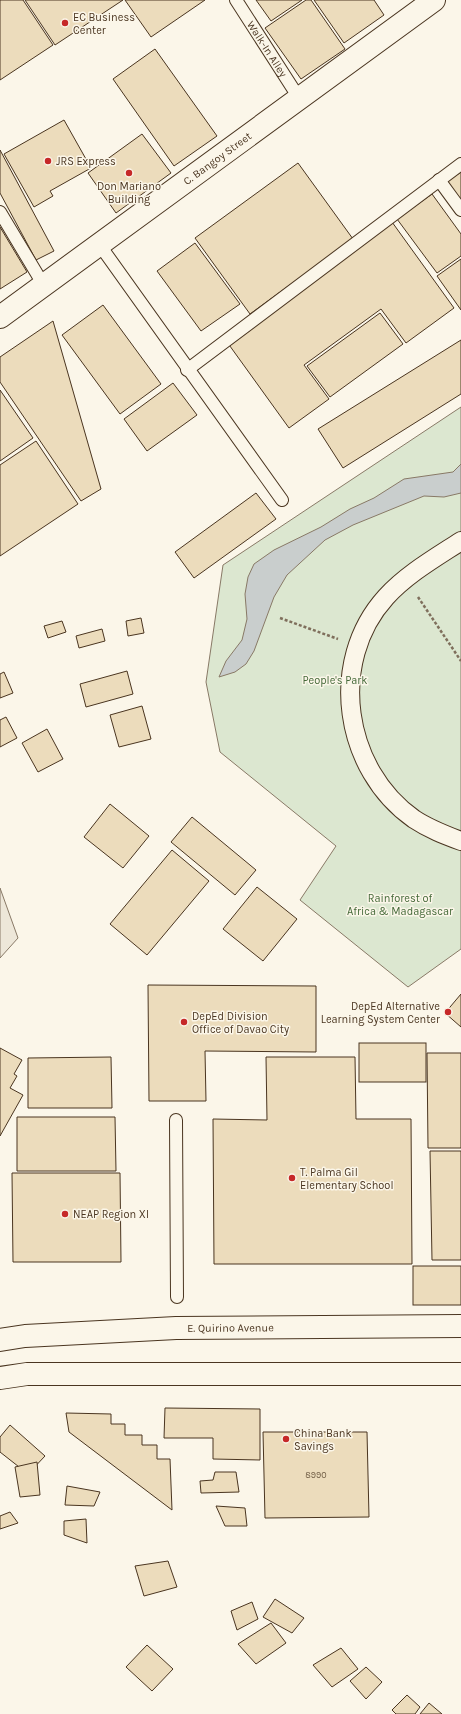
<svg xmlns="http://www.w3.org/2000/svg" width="461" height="1714" viewBox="0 0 461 1714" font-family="Karla,sans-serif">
  <rect width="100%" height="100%" fill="#fbf6e9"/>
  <polygon fill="#dce7d0" stroke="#887966" points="461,407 461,949 408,987 300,900 336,846 220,752 206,682 223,565"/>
  <polygon fill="#ede7d9" stroke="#887966" points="0,888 18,938 0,958"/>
  <polygon fill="#c9cecd" stroke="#887966" points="461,464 461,493 444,497 424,496 353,525 325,540 287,575 274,597 254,651 246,664 235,672 219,677 226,661 242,640 247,619 245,594 248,577 254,564 274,550 321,527 350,509 374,498 404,479 453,472"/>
  <g fill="#ecdcbc" stroke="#4a3520">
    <polygon points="0,0 23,0 53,45 0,80"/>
    <polygon points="25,0 123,0 55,45"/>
    <polygon points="125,0 205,0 151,37"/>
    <polygon points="256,0 302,0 271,21"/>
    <polygon points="306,0 311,0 345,49 301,79 265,28"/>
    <polygon points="314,0 374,0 384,15 344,43"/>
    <polygon points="155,49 217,136 174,166 113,79"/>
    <polygon points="64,120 91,168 50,191 53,196 34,207 4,154"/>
    <polygon points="142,134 171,173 116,213 88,173"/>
    <polygon points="0,150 54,251 36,260 0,193"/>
    <polygon points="298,163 353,239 250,314 195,238"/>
    <polygon points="461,172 461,203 446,182"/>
    <polygon points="432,194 461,234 461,256 437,273 397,219"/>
    <polygon points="392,222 454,308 406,343 381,309 304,365 329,399 289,428 227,342"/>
    <polygon points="0,227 27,272 0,289"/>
    <polygon points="195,243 240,304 201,331 157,271"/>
    <polygon points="461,259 461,310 437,276"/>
    <polygon points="103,305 161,384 120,414 62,335"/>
    <polygon points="380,313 403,344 330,397 307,366"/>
    <polygon points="53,321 101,489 81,501 0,382 0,357"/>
    <polygon points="461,340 461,394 343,468 318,429"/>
    <polygon points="173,383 197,415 147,451 124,419"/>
    <polygon points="0,390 33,438 0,461"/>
    <polygon points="36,441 78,504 0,556 0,465"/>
    <polygon points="256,493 276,519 194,578 175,552"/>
    <polygon points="141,618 144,633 128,636 126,621"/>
    <polygon points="62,621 66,632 48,638 44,626"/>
    <polygon points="102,629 105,641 79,648 76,636"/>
    <polygon points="127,671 133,694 86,707 80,684"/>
    <polygon points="4,672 13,693 0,698 0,674"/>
    <polygon points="142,706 151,739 119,747 110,715"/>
    <polygon points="6,717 17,738 0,747 0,720"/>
    <polygon points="47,729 63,759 38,772 22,743"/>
    <polygon points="110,804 149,836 123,868 84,837"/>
    <polygon points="192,817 256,870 235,895 171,842"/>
    <polygon points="172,850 209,881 147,955 110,924"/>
    <polygon points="257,887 297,919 263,961 223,929"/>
    <polygon points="148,985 316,986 316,1052 205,1051 206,1101 149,1101"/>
    <polygon points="461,994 461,1027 445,1013"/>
    <rect x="359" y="1043" width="67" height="39"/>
    <polygon points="0,1048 22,1060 14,1074 17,1076 10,1088 23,1095 0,1136"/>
    <polygon points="427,1053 461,1053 461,1148 428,1148"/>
    <polygon points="111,1057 112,1108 28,1108 28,1058"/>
    <polygon points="266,1057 355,1057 356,1119 411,1119 412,1264 214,1264 213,1119 267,1120"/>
    <polygon points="17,1117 115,1117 116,1171 17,1171"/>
    <polygon points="430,1151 461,1151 461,1260 432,1260"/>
    <polygon points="12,1173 120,1173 121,1262 13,1262"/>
    <rect x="413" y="1266" width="48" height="39"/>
    <polygon points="165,1408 260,1409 260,1460 213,1459 213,1438 164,1438"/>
    <polygon points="66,1413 111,1414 111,1424 125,1424 125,1435 142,1435 142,1445 157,1445 157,1459 170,1459 172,1510 69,1432"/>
    <polygon points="10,1425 45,1456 28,1474 0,1452 0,1437"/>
    <polygon points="263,1432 367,1432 369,1517 265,1518"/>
    <polygon points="37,1462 40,1495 20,1497 15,1467"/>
    <polygon points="215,1472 236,1472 239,1492 201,1493 200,1481 213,1480"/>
    <polygon points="67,1486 100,1492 94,1506 65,1505"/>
    <polygon points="216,1506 245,1508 247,1526 225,1526"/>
    <polygon points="10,1512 18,1523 0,1529 0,1516"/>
    <polygon points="86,1519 87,1543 64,1535 64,1521"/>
    <polygon points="168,1561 177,1587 144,1596 135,1566"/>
    <polygon points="275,1599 304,1618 292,1633 263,1617"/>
    <polygon points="252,1602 258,1619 237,1630 231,1611"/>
    <polygon points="271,1623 286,1643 256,1664 238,1644"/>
    <polygon points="147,1645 173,1669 152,1691 126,1667"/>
    <polygon points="341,1648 358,1669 332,1687 313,1665"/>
    <polygon points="366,1667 382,1682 366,1699 350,1681"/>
    <polygon points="407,1695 420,1707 415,1714 396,1714 392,1710"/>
    <polygon points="429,1703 442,1714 420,1714"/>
  </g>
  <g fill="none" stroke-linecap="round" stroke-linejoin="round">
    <g stroke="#4a3520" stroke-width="14">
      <g id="service">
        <path id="s1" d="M236,0L299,98"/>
        <polyline points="439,180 461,210"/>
        <polyline points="0,212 43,284"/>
        <polyline points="99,244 282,500"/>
        <polyline points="187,370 461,164"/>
        <polyline points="176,1120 177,1297"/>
      </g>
    </g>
    <g stroke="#4a3520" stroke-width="20">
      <path id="pedestrian" d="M461,541C435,558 407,574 386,597C327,662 344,770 414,819C429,829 445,835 461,841"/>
    </g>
    <g stroke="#4a3520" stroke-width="24">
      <g id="secondary">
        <path id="s2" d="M0,317L434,0"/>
      </g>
    </g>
    <g stroke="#4a3520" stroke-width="24">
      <g id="primary">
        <path id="s3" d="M0,1340L25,1336L176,1328L461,1326"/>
        <polyline points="0,1378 27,1374 461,1374"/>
      </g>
    </g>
    <g stroke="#7f6f5c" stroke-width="2.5" stroke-dasharray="3 2" stroke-linecap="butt">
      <polyline points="418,597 461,661"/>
      <polyline points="280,618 338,639"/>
    </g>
    <use href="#service" stroke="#fbf6e9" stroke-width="12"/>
    <use href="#pedestrian" stroke="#fbf6e9" stroke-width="18"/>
    <use href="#secondary" stroke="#fbf6e9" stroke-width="22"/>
    <use href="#primary" stroke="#fbf6e9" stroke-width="22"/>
  </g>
  <g fill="#c62828" stroke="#fbf6e9" stroke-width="1.5">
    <circle cx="65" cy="23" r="4"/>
    <circle cx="48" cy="161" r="4"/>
    <circle cx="129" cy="173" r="4"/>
    <circle cx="448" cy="1012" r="4"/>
    <circle cx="184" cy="1022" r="4"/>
    <circle cx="292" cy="1178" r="4"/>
    <circle cx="65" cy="1214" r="4"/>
    <circle cx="286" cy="1439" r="4"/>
  </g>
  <g text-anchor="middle" stroke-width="3" stroke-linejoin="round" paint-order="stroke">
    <g font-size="9" fill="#725f47">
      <text x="316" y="1478">8990</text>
    </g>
    <g font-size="11" fill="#4a3520" stroke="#fbf6e9" text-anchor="start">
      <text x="73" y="21">EC Business<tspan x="73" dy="13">Center</tspan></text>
      <text x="56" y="165">JRS Express</text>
      <text x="129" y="190" text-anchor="middle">Don Mariano<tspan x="129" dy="13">Building</tspan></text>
      <text x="440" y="1010" text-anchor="end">DepEd Alternative<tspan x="440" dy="13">Learning System Center</tspan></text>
      <text x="192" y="1020">DepEd Division<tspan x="192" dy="13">Office of Davao City</tspan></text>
      <text x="300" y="1176">T. Palma Gil<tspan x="300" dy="13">Elementary School</tspan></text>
      <text x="73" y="1218">NEAP Region XI</text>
      <text x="294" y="1437">China Bank<tspan x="294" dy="13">Savings</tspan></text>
    </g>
    <g font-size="11" fill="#4a3520" stroke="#fbf6e9">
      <text dy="4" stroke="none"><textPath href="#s1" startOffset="58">Walk-In Alley</textPath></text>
      <text dy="4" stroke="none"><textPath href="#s2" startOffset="269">C. Bangoy Street</textPath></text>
      <text dy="4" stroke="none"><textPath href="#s3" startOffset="231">E. Quirino Avenue</textPath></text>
    </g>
    <g font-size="11" fill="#436837" stroke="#fbf6e9">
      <text x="335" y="684">People's Park</text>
      <text x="400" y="902">Rainforest of<tspan x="400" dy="13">Africa &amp; Madagascar</tspan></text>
    </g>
  </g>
</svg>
